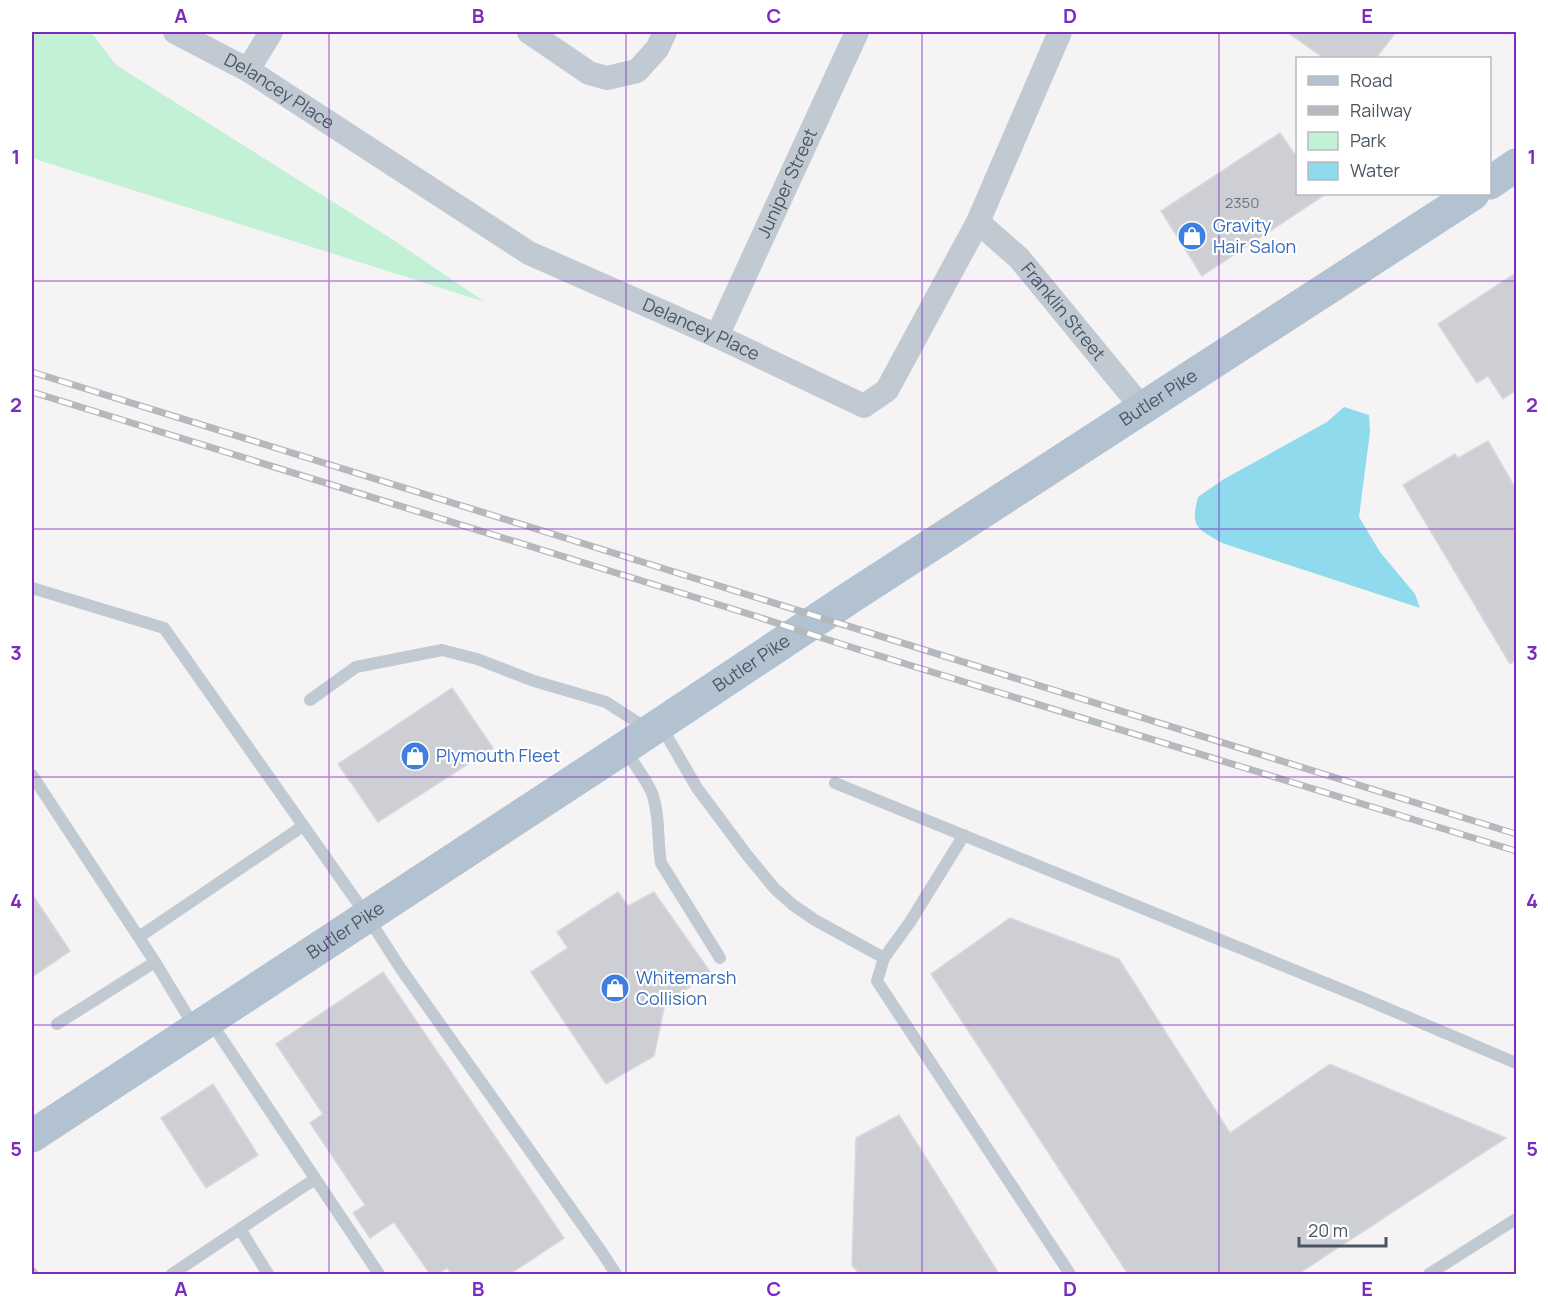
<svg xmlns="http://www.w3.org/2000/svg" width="1548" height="1306" viewBox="0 0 1548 1306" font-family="Manrope,sans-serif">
  <rect width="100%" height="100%" fill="#f5f3f3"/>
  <polygon fill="#c3f1d5" points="32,32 91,32 116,65 395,241 485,302 32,158"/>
  <path fill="#90daee" d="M1344,407L1369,415L1370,432L1359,517L1380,552L1415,594L1420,608L1222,543C1197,528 1190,528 1198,497L1224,479L1327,422Z"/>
  <g fill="#cdcfd5" stroke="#d7d9de" stroke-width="1.5">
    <polygon points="1287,32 1396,32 1376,58 1324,58"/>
    <polygon points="1280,133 1298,159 1298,194 1321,194 1323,196 1202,276 1161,211"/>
    <polygon points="1516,273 1516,390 1503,399 1488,376 1477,383 1438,324"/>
    <polygon points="1488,441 1516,489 1516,660 1510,664 1403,485 1455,454 1458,458"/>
    <polygon points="452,688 493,748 378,822 338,764"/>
    <polygon points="618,892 628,906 654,892 711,973 665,1003 654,1056 606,1084 531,972 568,948 557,932"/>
    <polygon points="32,894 70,951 32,977"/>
    <polygon points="1010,918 1119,959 1230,1133 1330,1064 1506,1138 1298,1274 1128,1274 931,974"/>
    <polygon points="383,972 564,1238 510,1274 452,1274 447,1268 437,1274 430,1274 394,1222 370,1238 353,1213 365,1205 310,1123 323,1114 276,1044"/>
    <polygon points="213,1084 258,1155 206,1188 161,1118"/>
    <polygon points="899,1115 999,1274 859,1274 852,1265 856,1138"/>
  </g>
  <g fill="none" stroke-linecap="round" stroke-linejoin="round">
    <g stroke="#c1cad2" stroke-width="12">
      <polyline points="32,588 164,628 367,916 401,969 601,1251 616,1274"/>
      <polyline points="310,700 356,667 442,650 477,659 534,681 606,702 649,730"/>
      <polyline points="661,726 697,788 747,855 775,889 793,905 815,920 884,958 877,981 1070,1274"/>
      <path d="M625,749C633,763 646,779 652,793C660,815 657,840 661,863L720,958"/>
      <polyline points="32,775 155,962"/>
      <polyline points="835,783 1365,999 1516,1063"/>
      <polyline points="139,937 303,826"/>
      <polyline points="884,958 910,922 964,835"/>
      <polyline points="210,1021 379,1274"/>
      <polyline points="57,1024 155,962 195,1028"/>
      <polyline points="240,1229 268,1274"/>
      <polyline points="32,1273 32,1274"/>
      <polyline points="172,1274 315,1179"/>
      <polyline points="1429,1274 1516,1219"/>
    </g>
    <g stroke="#c1cad2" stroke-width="24">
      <path id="s1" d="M175,32L248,70L529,253L717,336L864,406L887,390L978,222L1060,32"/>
      <polyline points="529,32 589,73 607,78 637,71 657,49 665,32"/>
      <polyline points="248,70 271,32"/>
      <path id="s2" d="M978,222L1019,258L1143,409"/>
      <path id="s3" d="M717,336L857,32"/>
    </g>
    <g stroke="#b3c2d1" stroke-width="33">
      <polyline points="1490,183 1516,165"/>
      <path id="s4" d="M32,1136L650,731L854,595L1473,194"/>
    </g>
    <g stroke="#b5b8bd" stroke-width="7">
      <g id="rail">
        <polyline points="32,372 1516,834"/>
        <polyline points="32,392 752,615 844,645 1516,851"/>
      </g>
    </g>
    <use href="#rail" stroke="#fff" stroke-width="4.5" stroke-dasharray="14" stroke-linecap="butt"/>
  </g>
  <path fill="none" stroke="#7b2cbf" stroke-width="1.5" stroke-opacity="0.55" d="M329,32V1274M626,32V1274M922,32V1274M1219,32V1274M32,281H1516M32,529H1516M32,777H1516M32,1025H1516"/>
  <defs>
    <g id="shop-disc" transform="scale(1.5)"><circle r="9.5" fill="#3f7fe0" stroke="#fff"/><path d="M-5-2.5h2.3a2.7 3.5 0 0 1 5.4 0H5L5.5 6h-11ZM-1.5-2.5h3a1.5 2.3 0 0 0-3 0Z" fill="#fff"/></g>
  </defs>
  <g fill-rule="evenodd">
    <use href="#shop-disc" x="1192" y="236"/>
    <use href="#shop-disc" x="415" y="756"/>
    <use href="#shop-disc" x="615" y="988"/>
  </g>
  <g text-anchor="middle" stroke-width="4.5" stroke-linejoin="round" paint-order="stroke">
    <g font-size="15" fill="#6b747e">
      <text x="1242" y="208">2350</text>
    </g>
    <g font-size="18" fill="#4a5661" stroke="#fff">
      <text dy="6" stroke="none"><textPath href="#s1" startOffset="120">Delancey Place</textPath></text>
      <text dy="6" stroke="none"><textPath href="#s3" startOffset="168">Juniper Street</textPath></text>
      <text dy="6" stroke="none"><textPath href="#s2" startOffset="124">Franklin Street</textPath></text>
      <text dy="6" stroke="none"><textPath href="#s1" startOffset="606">Delancey Place</textPath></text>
      <text dy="6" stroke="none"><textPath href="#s4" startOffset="1347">Butler Pike</textPath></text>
      <text dy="6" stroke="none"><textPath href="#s4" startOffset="861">Butler Pike</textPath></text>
      <text dy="6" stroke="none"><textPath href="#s4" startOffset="375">Butler Pike</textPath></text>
    </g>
    <g font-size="18" fill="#366cbe" stroke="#fff" text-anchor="start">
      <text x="1213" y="232">Gravity<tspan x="1213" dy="21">Hair Salon</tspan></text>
      <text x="436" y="762">Plymouth Fleet</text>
      <text x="636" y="984">Whitemarsh<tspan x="636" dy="21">Collision</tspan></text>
    </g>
  </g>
  <rect width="1548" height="1306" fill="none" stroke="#ffffff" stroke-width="66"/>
  <rect x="1296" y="57" width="195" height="138" fill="#ffffff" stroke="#b7bbc0" stroke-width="1.5"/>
  <rect x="1308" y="76" width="30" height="9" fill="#b3c2d1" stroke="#b7bbc0" stroke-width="1.5"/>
  <text x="1350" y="87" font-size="18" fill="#4a5661">Road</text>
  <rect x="1308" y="106" width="30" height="9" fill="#b5b8bd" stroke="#b7bbc0" stroke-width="1.5"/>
  <text x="1350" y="117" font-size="18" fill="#4a5661">Railway</text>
  <rect x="1308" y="132" width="30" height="18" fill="#c3f1d5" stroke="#b7bbc0" stroke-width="1.5"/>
  <text x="1350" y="147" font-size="18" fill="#4a5661">Park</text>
  <rect x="1308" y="162" width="30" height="18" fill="#90daee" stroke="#b7bbc0" stroke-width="1.5"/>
  <text x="1350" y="177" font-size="18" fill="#4a5661">Water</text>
  <path d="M1299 1237v9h87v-9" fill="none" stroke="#4a5661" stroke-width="3"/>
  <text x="1308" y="1237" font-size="18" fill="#4a5661" stroke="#ffffff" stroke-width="4.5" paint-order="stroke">20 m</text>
  <rect x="33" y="33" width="1482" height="1240" fill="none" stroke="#7b2cbf" stroke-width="2"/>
  <g font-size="20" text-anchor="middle" font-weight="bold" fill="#7b2cbf">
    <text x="181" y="23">A</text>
    <text x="478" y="23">B</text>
    <text x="774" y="23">C</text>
    <text x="1070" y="23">D</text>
    <text x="1367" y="23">E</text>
    <text x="16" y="164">1</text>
    <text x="1532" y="164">1</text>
    <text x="16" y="412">2</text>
    <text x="1532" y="412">2</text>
    <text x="16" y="660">3</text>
    <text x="1532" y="660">3</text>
    <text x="16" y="908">4</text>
    <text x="1532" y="908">4</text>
    <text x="16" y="1156">5</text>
    <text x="1532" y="1156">5</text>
    <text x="181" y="1296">A</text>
    <text x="478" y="1296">B</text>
    <text x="774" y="1296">C</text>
    <text x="1070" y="1296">D</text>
    <text x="1367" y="1296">E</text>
  </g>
</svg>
